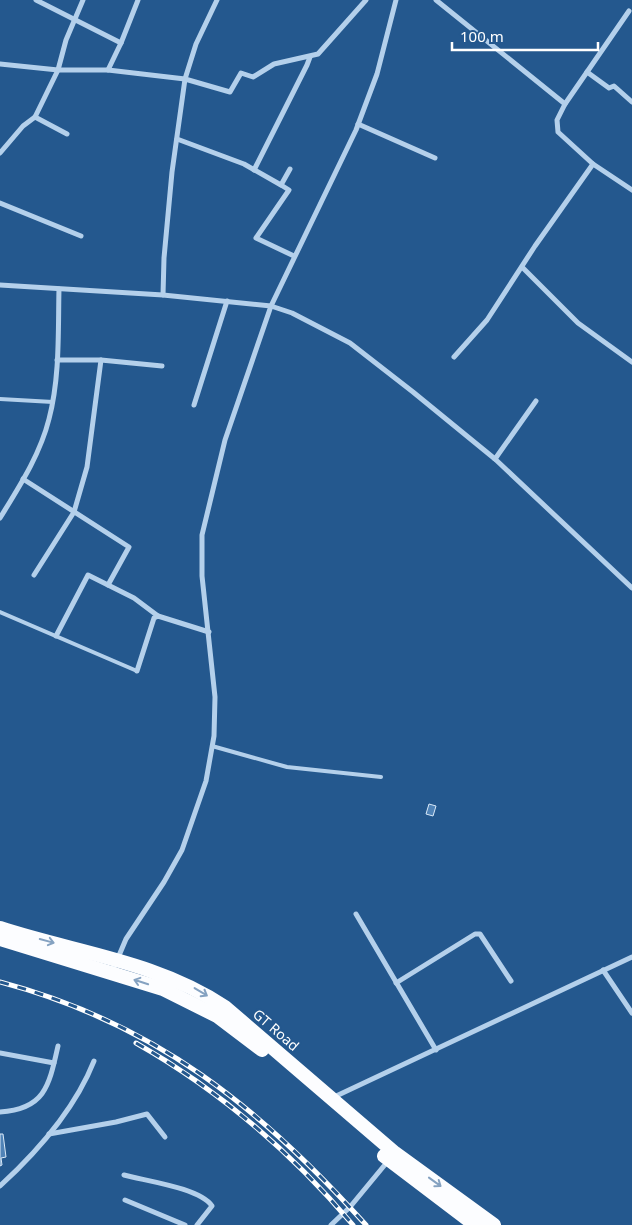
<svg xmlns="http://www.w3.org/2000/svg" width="632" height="1225" viewBox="0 0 632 1225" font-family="'Noto Sans',sans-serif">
  <rect width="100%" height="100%" fill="#24588e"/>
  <g fill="#5083b7" stroke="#d9e9f8">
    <polygon points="429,804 436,806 433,816 426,814"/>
    <polygon points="0,1134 3,1134 6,1157 1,1158 2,1165 0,1166"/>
  </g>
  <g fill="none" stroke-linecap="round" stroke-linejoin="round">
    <g stroke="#b4d0eb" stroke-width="4">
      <polyline points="0,399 53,402"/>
      <polyline points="0,612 137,671"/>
      <polyline points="212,746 287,767 381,777"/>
    </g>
    <g stroke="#b4d0eb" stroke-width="5">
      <polyline points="36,0 121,43 108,70"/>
      <polyline points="436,0 565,104 557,120 558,132 593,164 632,190"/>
      <polyline points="121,43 138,0"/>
      <polyline points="0,64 58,70 108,70 185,79 230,92 241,73 253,77 274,64 318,54 366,0"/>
      <polyline points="587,72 609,88 614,86 632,102"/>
      <polyline points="565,104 629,11"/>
      <polyline points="35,117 67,134"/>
      <polyline points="358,124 435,158"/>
      <polyline points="177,139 244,164 281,185"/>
      <polyline points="0,153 23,126 35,117 58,70 66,40 83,0"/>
      <polyline points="290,169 281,185 289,190 256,238 294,256"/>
      <polyline points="254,170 307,65 310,57"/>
      <polyline points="0,203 81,236"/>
      <polyline points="522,267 578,323 632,362"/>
      <polyline points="0,285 163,295 271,306 292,313 350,343 413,392 495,459 632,588"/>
      <polyline points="163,295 164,258 172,172 185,79 196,44 217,0"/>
      <polyline points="454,357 487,320 535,246 593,164"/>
      <polyline points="57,360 101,360 162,366"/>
      <polyline points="194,405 227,301"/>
      <polyline points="495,459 536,401"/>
      <polyline points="23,479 129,547 108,585"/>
      <path d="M0,518C19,487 40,455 49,419C60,377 58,332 59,289"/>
      <polyline points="34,575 74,512 87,467 101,360"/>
      <polyline points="56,636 88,575 134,598 158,616"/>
      <polyline points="137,671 154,618 158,616 209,632"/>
      <polyline points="356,914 436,1050"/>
      <polyline points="603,970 632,1013"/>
      <polyline points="112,972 126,939 164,882 182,850 206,781 214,736 215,697 202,576 202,535 225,440 271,306 356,130 377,74 396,0"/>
      <polyline points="396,983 475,934 480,934 511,981"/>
      <polyline points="0,1053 54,1063"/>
      <polyline points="334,1097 632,957"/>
      <path d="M0,1112C45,1109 49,1086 58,1046"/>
      <polyline points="49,1134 116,1122 147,1114 165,1137"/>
      <path d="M124,1175C146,1181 200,1188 212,1206L197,1225"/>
      <path d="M0,1186C37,1152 75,1109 94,1061"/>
      <polyline points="125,1200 185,1225"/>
      <polyline points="331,1225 350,1207 388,1161"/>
    </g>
    <g stroke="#fcfdff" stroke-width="14">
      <path d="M0,928C76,953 156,961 225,1007L395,1153L494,1225"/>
      <polyline points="0,939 163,989 217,1016 262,1050"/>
      <polyline points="384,1156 475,1225"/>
    </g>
    <g stroke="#fff" stroke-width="5">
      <g id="rail">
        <path d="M0,982C155,1023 261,1108 366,1225"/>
        <path d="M136,1043C219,1090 292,1153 353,1225"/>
      </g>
    </g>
    <use href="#rail" stroke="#24588e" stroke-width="3" stroke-dasharray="9" stroke-linecap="butt"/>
  </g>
  <defs><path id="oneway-shaft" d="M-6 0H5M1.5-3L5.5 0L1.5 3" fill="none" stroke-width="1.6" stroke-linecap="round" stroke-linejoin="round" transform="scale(1.25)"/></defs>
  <g stroke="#85a2c1">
    <use href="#oneway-shaft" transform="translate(47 941) rotate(15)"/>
    <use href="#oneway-shaft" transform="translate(141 982) rotate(-162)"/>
    <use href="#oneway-shaft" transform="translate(201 992) rotate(31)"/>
    <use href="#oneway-shaft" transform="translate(435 1182) rotate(36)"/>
  </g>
  <g text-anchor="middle" stroke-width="4.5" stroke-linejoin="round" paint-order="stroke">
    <g font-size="14" fill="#fff" stroke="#24588e">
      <text transform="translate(276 1030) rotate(41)" y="5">GT Road</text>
    </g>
  </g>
  <path d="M452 42v8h146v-8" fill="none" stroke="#ffffff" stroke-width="2.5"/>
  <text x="460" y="42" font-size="15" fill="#ffffff" stroke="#24588e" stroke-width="4" paint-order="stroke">100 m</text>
</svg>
